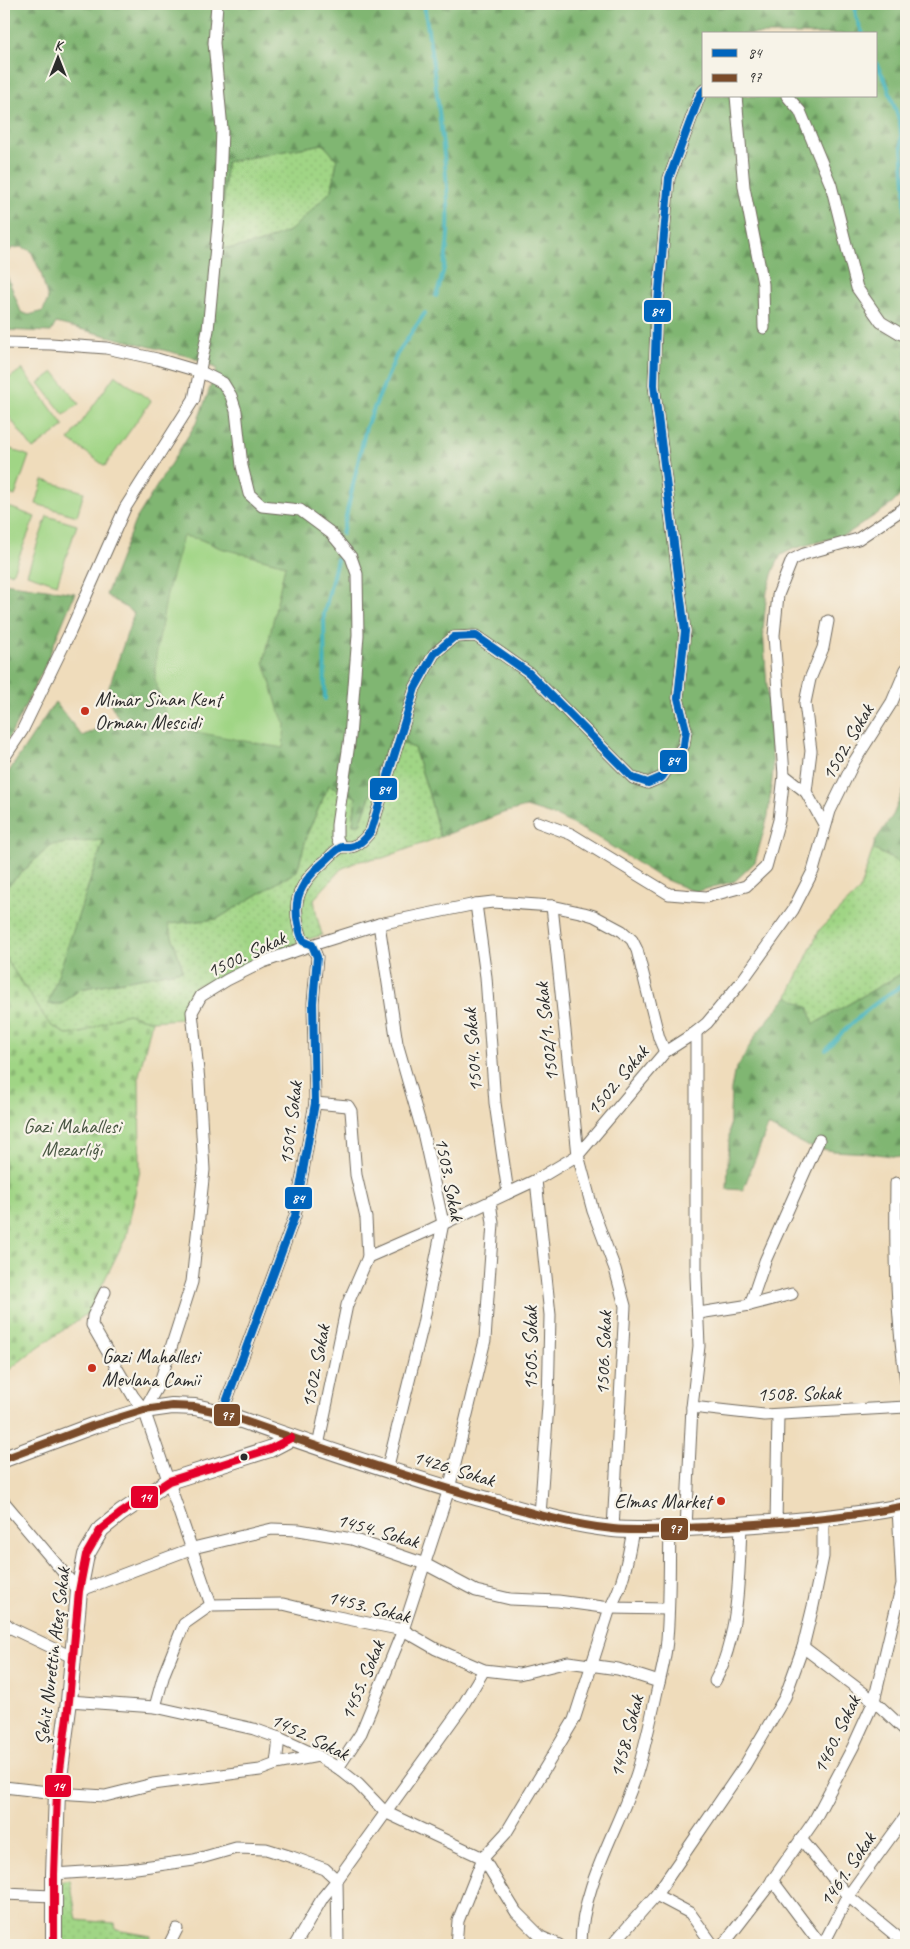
<svg xmlns="http://www.w3.org/2000/svg" width="910" height="1949" viewBox="0 0 910 1949" font-family="Caveat,sans-serif">
  <defs>
    <pattern id="grass-dots" width="8" height="8" patternUnits="userSpaceOnUse" patternTransform="scale(1.25)"><rect width="8" height="8" fill="#a0d585"/><path d="M2 2h.1M6 6h.1" fill="none" stroke="#8ab773" stroke-width="1.8" stroke-linecap="round"/></pattern>
    <pattern id="forest-firs" width="22" height="20" patternUnits="userSpaceOnUse" patternTransform="scale(1.25)"><rect width="22" height="20" fill="#80b672"/><path d="M5 1l3.5 6h-7zM16 11l3.5 6h-7z" fill="#69945e"/></pattern>
    <pattern id="cemetery-stones" width="16" height="16" patternUnits="userSpaceOnUse" patternTransform="scale(1.25)"><rect width="16" height="16" fill="#a0d585"/><path d="M2 7V4a2 2 0 0 1 4 0v3zM10 15v-3a2 2 0 0 1 4 0v3z" fill="#8ab773"/></pattern>
  </defs>
  <rect width="100%" height="100%" fill="#f7f3e8"/>
  <filter id="ink" filterUnits="userSpaceOnUse"><feTurbulence type="fractalNoise" baseFrequency=".02" numOctaves="2"/><feDisplacementMap in="SourceGraphic" scale="10" xChannelSelector="R" yChannelSelector="G"/><feConvolveMatrix kernelMatrix="1 2 1 2 8 2 1 2 1" color-interpolation-filters="sRGB"/></filter>
  <filter id="wash" filterUnits="userSpaceOnUse"><feTurbulence type="fractalNoise" baseFrequency=".0096" numOctaves="4" result="noise"/><feDisplacementMap in="SourceGraphic" scale="20" xChannelSelector="R" yChannelSelector="G"/><feGaussianBlur stdDeviation="1.12" result="paint"/><feColorMatrix in="noise" values="0 0 0 0 0 0 0 0 0 0 0 0 0 0 0 0 0 1.4 0 .05"/><feComposite in="paint" operator="in"/></filter>
  <g filter="url(#wash)">
    <rect width="100%" height="100%" fill="#efdcbb"/>
    <g fill="url(#grass-dots)" stroke="#668058">
      <polygon points="323,144 337,160 332,190 291,230 263,242 233,248 221,248 226,162"/>
      <polygon points="391,738 414,748 428,791 440,837 383,858 359,861 341,869 314,899 317,917 322,935 303,941 209,983 196,985 190,994 180,1019 152,1021 128,1014 114,1018 82,1033 66,1034 50,1025 4,956 4,889 51,845 104,839 49,1004 62,1004 80,989 183,970 167,924 217,919 297,871 308,832 329,785 356,797 353,824 360,824"/>
      <polygon points="873,849 906,866 906,971 814,1024 788,996 820,929 859,891"/>
      <polygon points="70,1880 77,1920 115,1923 116,1930 151,1936 149,1945 64,1945 59,1882"/>
    </g>
    <g fill="url(#forest-firs)" stroke="#56704e" fill-rule="evenodd">
      <path d="M4,4H906V489L892,504L847,534L793,549L781,555L774,569L767,591L763,630L773,770L768,816L755,862L735,881L695,892L659,877L595,836L558,817L526,807L503,813L440,837L428,791L414,748L391,738L360,824H353L356,797L329,785L308,832L297,871L217,919L168,924L183,970L80,989L62,1004H48L104,840L51,845L4,889V779L55,702L82,736L119,719L106,696L134,613L106,595L135,521L198,420L217,369L191,357L56,323L51,332L4,330ZM704,34H876V96H704ZM323,144L337,160L332,190L291,230L263,242L233,248H221L226,162ZM22,247L31,251L41,273L48,299L43,311L29,315L21,312L6,273L5,257L12,248ZM199,539L220,548L285,565L264,662L278,708L285,725Z"/>
      <polygon points="4,583 75,593 43,670 10,736 4,744"/>
      <polygon points="906,785 906,866 873,849 875,841 893,815"/>
      <polygon points="906,971 906,1158 870,1153 832,1151 807,1146 768,1126 743,1190 727,1189 731,1090 734,1073 757,1033 788,996 809,1008 814,1024"/>
    </g>
    <polygon fill="url(#cemetery-stones)" stroke="#668058" points="4,956 50,1025 66,1034 82,1033 114,1018 128,1014 152,1021 139,1075 140,1170 126,1237 88,1313 34,1350 4,1374"/>
    <g fill="#a0d585" stroke="#668058">
      <polygon points="22,369 64,426 33,449 4,410 4,382"/>
      <polygon points="54,372 79,404 64,415 39,383"/>
      <polygon points="115,375 151,401 105,466 69,440"/>
      <polygon points="8,448 29,456 15,496 4,492 4,461"/>
      <polygon points="43,480 84,492 77,516 36,504"/>
      <polygon points="4,505 35,517 12,574 4,570"/>
      <polygon points="47,516 77,525 57,584 27,574"/>
      <polygon points="183,536 199,539 220,548 285,565 264,662 278,708 285,725 283,748 174,728 164,710 155,679 156,656 167,594"/>
    </g>
    <g fill="none" stroke-linecap="round" stroke-linejoin="round">
      <g stroke="#44b4bb" stroke-width="4">
        <path d="M424,4C431,48 437,92 442,137C448,189 455,246 436,296"/>
        <polyline points="855,4 856,17 863,34"/>
        <polyline points="876,63 886,82 900,123 905,184 906,302"/>
        <polyline points="342,534 366,427 397,354 425,313"/>
        <polyline points="325,699 324,614 337,559"/>
        <path d="M826,1050C850,1023 875,1001 906,983"/>
      </g>
    </g>
  </g>
  <g filter="url(#ink)">
    <g fill="none" stroke-linecap="round" stroke-linejoin="round">
      <g stroke="#70695d" stroke-width="13">
        <g id="street">
          <polyline points="736,96 744,187 763,284 764,328"/>
          <polyline points="787,96 800,111 831,185 857,288 881,322 901,334 906,333"/>
          <polyline points="4,343 51,344 106,348 157,359 201,372 223,383 231,396 236,411 242,466 249,494 262,506 300,510 331,533 351,557 357,574 358,635 350,737 337,825 337,838 341,847"/>
          <polyline points="4,758 22,731 70,632 125,508 194,399 208,330 219,215 222,129 214,43 217,4"/>
          <polyline points="784,775 806,792"/>
          <polyline points="538,822 571,834 669,894 706,897 746,886 766,867 779,820 784,775 774,635 778,595 792,560 804,554 858,539 903,509 906,505"/>
          <polyline points="825,826 806,792 811,751 805,703 810,679 823,648 828,621"/>
          <polyline points="476,904 486,977 495,1103 508,1193"/>
          <polyline points="552,906 578,1155 593,1211 615,1269 625,1306 613,1529"/>
          <polyline points="379,924 397,1043 424,1137 443,1223 423,1324 387,1470"/>
          <polyline points="315,1103 348,1106 351,1111 356,1175 366,1218 368,1257"/>
          <polyline points="536,1180 550,1315 548,1405 540,1515"/>
          <path d="M896,1183C895,1252 896,1314 906,1382"/>
          <polyline points="105,1292 93,1316 92,1325 133,1396 144,1410 211,1605"/>
          <polyline points="750,1305 765,1261 819,1140"/>
          <polyline points="699,1313 750,1305 792,1294"/>
          <polyline points="692,1407 764,1415 906,1407"/>
          <polyline points="144,1410 160,1382 192,1282 204,1170 199,1081 192,1012 201,996 227,980 263,962 312,945 379,924 476,904 493,902 552,906 584,913 594,916 622,931 632,940 637,950 659,1038 665,1052"/>
          <path d="M222,1413L295,1216L315,1103L313,1003L317,957L312,945L303,941C290,906 296,886 324,862C329,858 336,849 342,847C345,847 347,847 350,847C359,846 365,838 371,831L415,688L434,654L454,637L476,636L529,673L633,778L648,783L662,777L684,745L686,730L678,698L685,631L654,385L656,325L669,178L700,95L704,90"/>
          <polyline points="318,1446 347,1305 368,1257 432,1229 536,1180 578,1155 665,1052 696,1032 707,1023 742,981 793,910 813,871 830,811 854,762 892,702 906,669"/>
          <polyline points="4,1502 79,1591 193,1548 272,1529 299,1530 352,1539 425,1564 476,1591 510,1599 558,1601 610,1608 668,1609"/>
          <polyline points="776,1523 778,1415"/>
          <polyline points="686,1528 692,1407 699,1346 696,1276 696,1032"/>
          <polyline points="4,1622 11,1628 74,1658"/>
          <polyline points="803,1647 874,1701 906,1731"/>
          <path d="M715,1681C739,1637 739,1575 741,1525"/>
          <polyline points="69,1701 155,1707 254,1729 279,1738 318,1756 338,1768 358,1784 385,1812 483,1858 516,1912 541,1937 559,1945"/>
          <polyline points="155,1707 164,1674 184,1624 211,1605 283,1604 328,1615 403,1630 436,1649 484,1670 519,1674 568,1662 618,1669 659,1682"/>
          <polyline points="276,1764 279,1738"/>
          <polyline points="338,1768 361,1733 403,1630 449,1489 485,1340 493,1223 490,1202"/>
          <polyline points="4,1787 57,1793 105,1796 153,1784 260,1770 276,1764 318,1756"/>
          <polyline points="801,1839 848,1896 906,1944"/>
          <polyline points="54,1874 129,1869 194,1860 236,1848 266,1849 292,1857 325,1869 337,1880 323,1897 295,1945"/>
          <polyline points="772,1880 821,1945"/>
          <polyline points="4,1894 53,1896"/>
          <polyline points="656,1895 690,1913 713,1945"/>
          <polyline points="169,1945 177,1929"/>
          <polyline points="338,1945 337,1880 462,1707 484,1670"/>
          <path d="M456,1945L458,1921L483,1858L506,1833L574,1720L610,1608C624,1584 628,1557 633,1530"/>
          <path d="M581,1945C581,1886 619,1828 637,1773C645,1746 651,1719 657,1691C661,1675 666,1656 667,1639C670,1603 669,1565 670,1529"/>
          <polyline points="612,1945 656,1895 745,1765 785,1697 803,1647 813,1606 823,1557 823,1519"/>
          <polyline points="723,1945 767,1888 814,1821 853,1747 874,1701 902,1584 898,1508"/>
          <polyline points="823,1945 848,1896 906,1816"/>
        </g>
      </g>
      <g stroke="#70695d" stroke-width="18">
        <g id="secondary">
          <path d="M4,1459L92,1426L144,1410L172,1406L195,1407L222,1413C305,1443 388,1471 473,1496C519,1509 565,1524 613,1529C644,1532 676,1528 707,1527C774,1523 840,1519 906,1506"/>
          <polyline points="54,1945 54,1874 57,1793 69,1701 79,1591 86,1555 101,1529 121,1513 169,1481 270,1449 291,1438"/>
        </g>
      </g>
      <use href="#street" stroke="#fff" stroke-width="11"/>
      <use href="#secondary" stroke="#fff" stroke-width="16"/>
      <g stroke="#f7f3e8" stroke-width="11">
        <path id="bus-1" d="M222,1413L295,1216L315,1103L313,1003L317,957L312,945L303,941C290,906 296,886 324,862C329,858 336,849 342,847C345,847 347,847 350,847C359,846 365,838 371,831L415,688L434,654L454,637L476,636L529,673L633,778L648,783L662,777L684,745L686,730L678,698L685,631L654,385L656,325L669,178L700,95L704,90"/>
      </g>
      <g stroke="#f7f3e8" stroke-width="11">
        <path id="bus-2" d="M4,1459L92,1426L144,1410L172,1406L195,1407L222,1413C305,1443 388,1471 473,1496C519,1509 565,1524 613,1529C644,1532 676,1528 707,1527C774,1523 840,1519 906,1506"/>
      </g>
      <g stroke="#f7f3e8" stroke-width="11">
        <polyline id="bus-3" points="54,1945 54,1874 57,1793 69,1701 79,1591 86,1555 101,1529 121,1513 169,1481 270,1449 291,1438"/>
      </g>
      <use href="#bus-1" stroke="#0065bd" stroke-width="8"/>
      <use href="#bus-2" stroke="#7a4b2a" stroke-width="8"/>
      <use href="#bus-3" stroke="#e4002b" stroke-width="8"/>
    </g>
  </g>
  <g fill="#c8321e" stroke="#f7f3e8" stroke-width="2">
    <circle cx="85" cy="711" r="5"/>
    <circle cx="92" cy="1368" r="5"/>
    <circle cx="721" cy="1501" r="5"/>
  </g>
  <circle fill="#2b2b2b" stroke="#f7f3e8" stroke-width="2" cx="244" cy="1457" r="4.5"/>
  <g text-anchor="middle" stroke-width="4.5" stroke-linejoin="round" paint-order="stroke">
    <g font-size="20" fill="#2b2b2b" stroke="#f7f3e8" text-anchor="start">
      <text x="95" y="706">Mimar Sinan Kent<tspan x="95" dy="23">Ormanı Mescidi</tspan></text>
      <text x="102" y="1363">Gazi Mahallesi<tspan x="102" dy="23">Mevlana Camii</tspan></text>
      <text x="711" y="1508" text-anchor="end">Elmas Market</text>
    </g>
    <g font-size="20" fill="#2b2b2b" stroke="#f7f3e8">
      <text transform="translate(847 742) rotate(-60)" y="7">1502. Sokak</text>
      <text transform="translate(246 954) rotate(-25)" y="7">1500. Sokak</text>
      <text transform="translate(546 1032) rotate(-96)" y="7">1502/1. Sokak</text>
      <text transform="translate(472 1050) rotate(-94)" y="7">1504. Sokak</text>
      <text transform="translate(617 1080) rotate(-50)" y="7">1502. Sokak</text>
      <text transform="translate(290 1123) rotate(-83)" y="7">1501. Sokak</text>
      <text transform="translate(450 1179) rotate(79)" y="7">1503. Sokak</text>
      <text transform="translate(530 1348) rotate(-90)" y="7">1505. Sokak</text>
      <text transform="translate(603 1353) rotate(-88)" y="7">1506. Sokak</text>
      <text transform="translate(315 1366) rotate(-79)" y="7">1502. Sokak</text>
      <text transform="translate(799 1393) rotate(-1)" y="7">1508. Sokak</text>
      <text transform="translate(454 1468) rotate(17)" y="7">1426. Sokak</text>
      <text transform="translate(378 1530) rotate(16)" y="7">1454. Sokak</text>
      <text transform="translate(369 1606) rotate(14)" y="7">1453. Sokak</text>
      <text transform="translate(52 1656) rotate(-83)" y="7">Şehit Nurettin Ateş Sokak</text>
      <text transform="translate(362 1680) rotate(-67)" y="7">1455. Sokak</text>
      <text transform="translate(836 1734) rotate(-64)" y="7">1460. Sokak</text>
      <text transform="translate(310 1736) rotate(26)" y="7">1452. Sokak</text>
      <text transform="translate(626 1736) rotate(-75)" y="7">1458. Sokak</text>
      <text transform="translate(847 1869) rotate(-56)" y="7">1461. Sokak</text>
    </g>
    <g font-size="20" fill="#485642" stroke="#f7f3e8">
      <text x="72" y="1133">Gazi Mahallesi<tspan x="72" dy="23">Mezarlığı</tspan></text>
    </g>
  </g>
  <g stroke="#f7f3e8" stroke-width="2">
    <rect x="643" y="299" width="29" height="24" rx="5" fill="#0065bd"/>
    <rect x="659" y="749" width="29" height="24" rx="5" fill="#0065bd"/>
    <rect x="369" y="777" width="29" height="24" rx="5" fill="#0065bd"/>
    <rect x="284" y="1186" width="29" height="24" rx="5" fill="#0065bd"/>
    <rect x="213" y="1403" width="28" height="24" rx="5" fill="#7a4b2a"/>
    <rect x="130" y="1485" width="29" height="24" rx="5" fill="#e4002b"/>
    <rect x="660" y="1517" width="29" height="24" rx="5" fill="#7a4b2a"/>
    <rect x="44" y="1774" width="28" height="24" rx="5" fill="#e4002b"/>
  </g>
  <g font-size="14" text-anchor="middle" font-weight="bold" fill="#fff">
    <text x="657" y="316">84</text>
    <text x="673" y="765">84</text>
    <text x="384" y="794">84</text>
    <text x="298" y="1203">84</text>
    <text x="227" y="1420">97</text>
    <text x="145" y="1502">14</text>
    <text x="675" y="1533">97</text>
    <text x="58" y="1791">14</text>
  </g>
  <rect width="910" height="1949" fill="none" stroke="#f7f3e8" stroke-width="20"/>
  <rect x="702" y="32" width="175" height="65" fill="#f7f3e8" stroke="#a5a39c"/>
  <rect x="712" y="49" width="25" height="8" fill="#0065bd" stroke="#a5a39c"/>
  <text x="748" y="58" font-size="15" fill="#2b2b2b">84</text>
  <rect x="712" y="74" width="25" height="8" fill="#7a4b2a" stroke="#a5a39c"/>
  <text x="748" y="82" font-size="15" fill="#2b2b2b">97</text>
  <g transform="translate(58 58)" stroke="#f7f3e8" stroke-width="4" paint-order="stroke">
  <path d="M0-4L9 19L0 12L-9 19Z" fill="#2b2b2b"/>
  <text y="-8" font-size="14" font-weight="bold" text-anchor="middle" fill="#2b2b2b">K</text>
  </g>
</svg>
